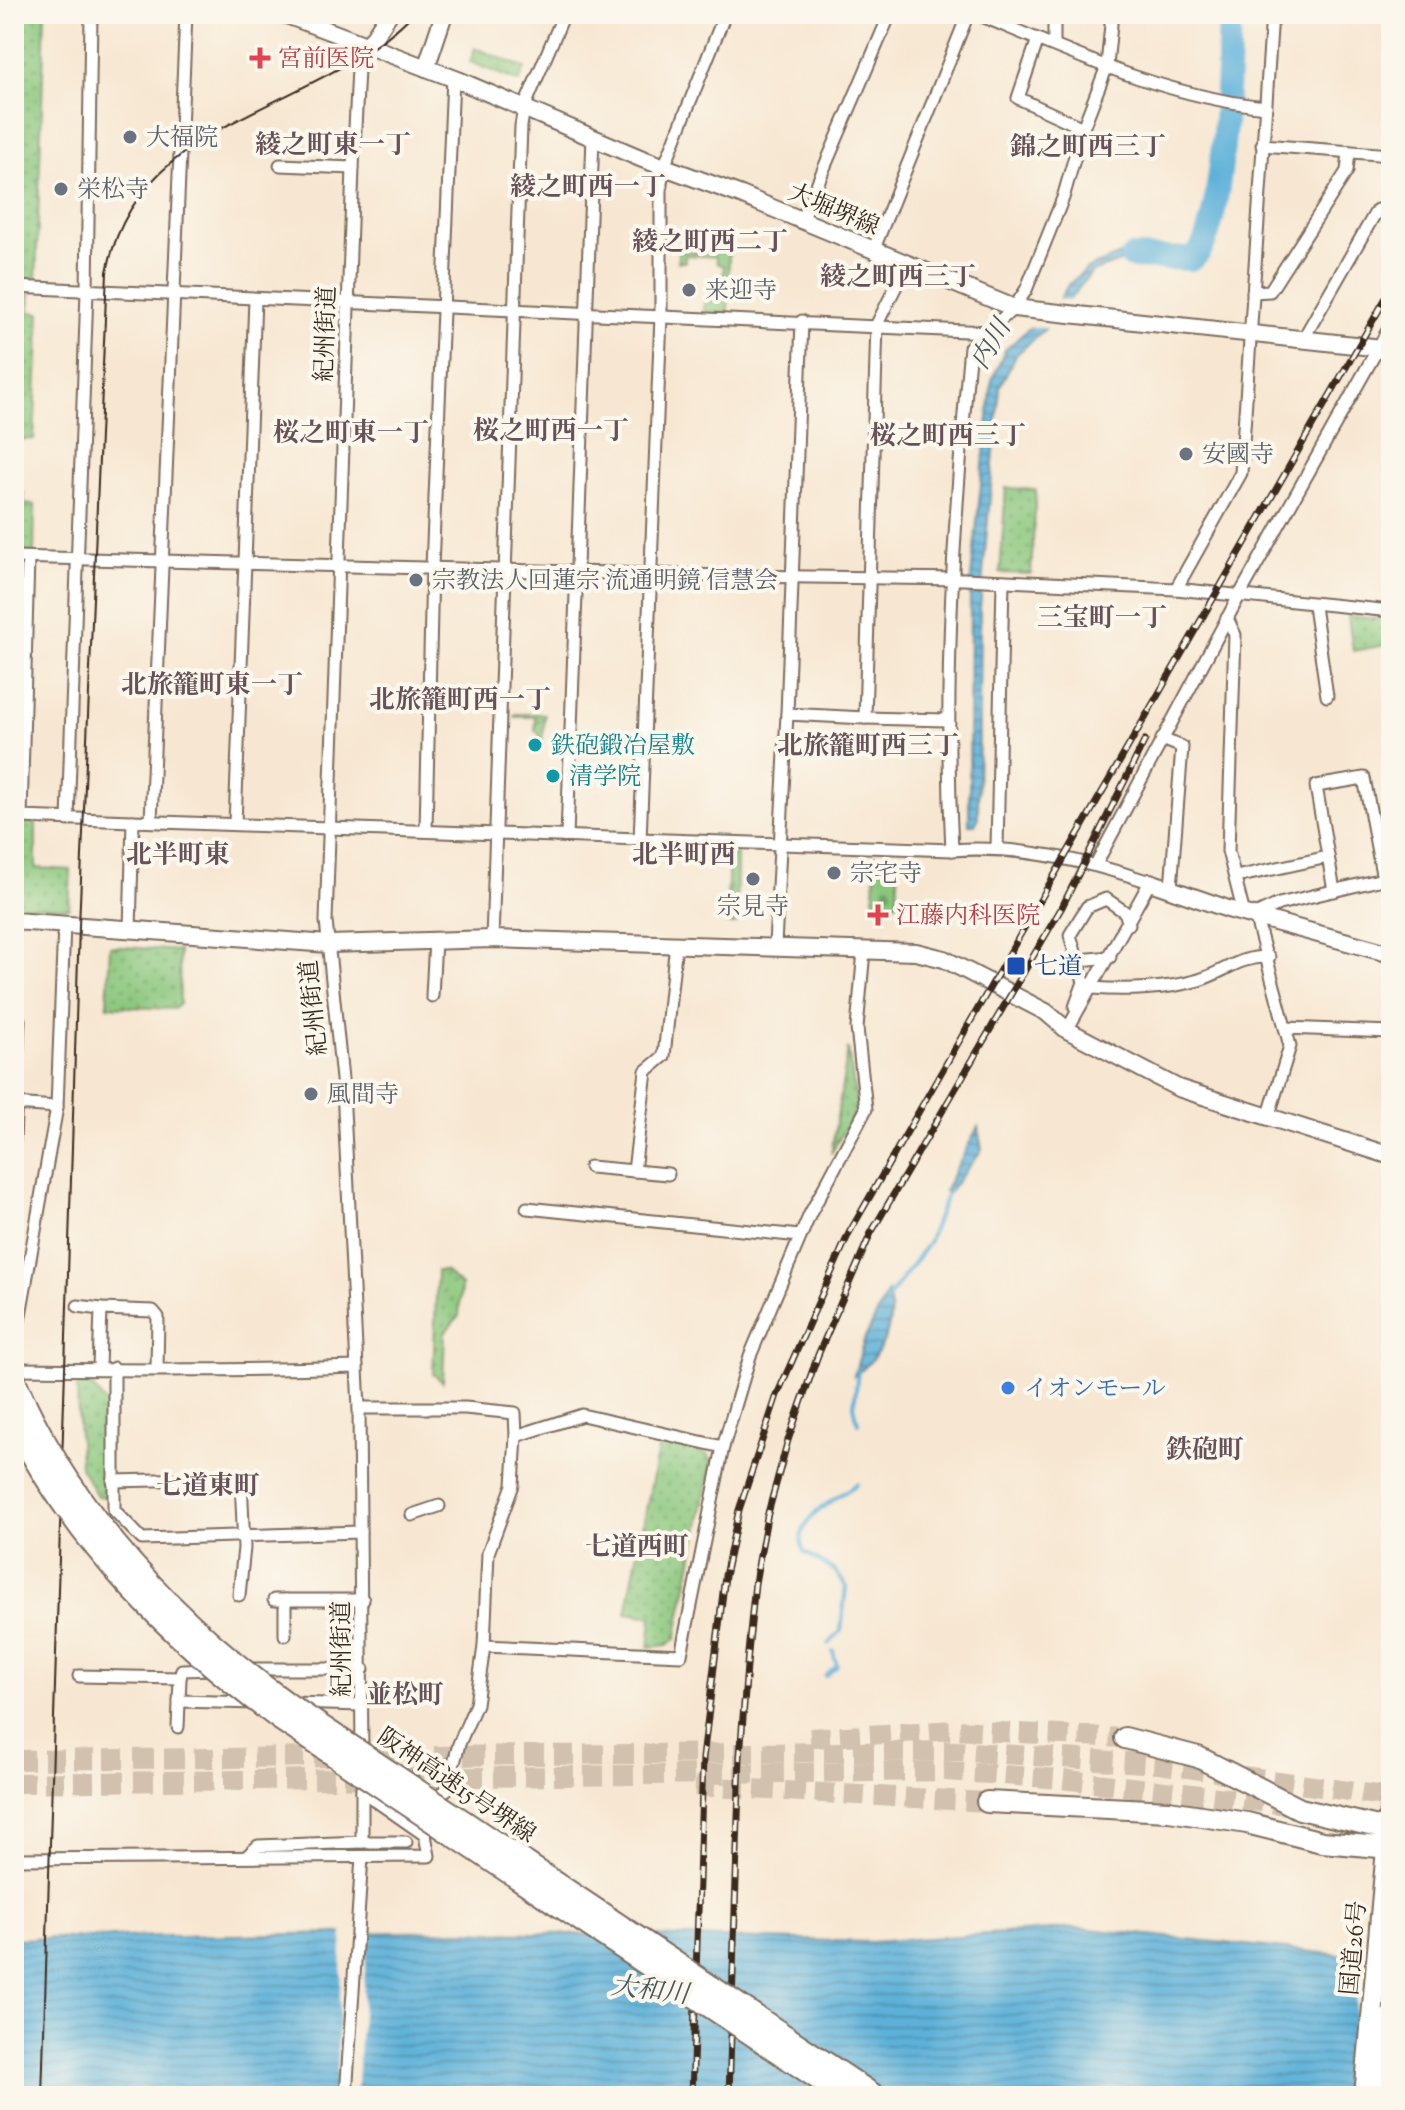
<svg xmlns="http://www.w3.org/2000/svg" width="1405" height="2110" viewBox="0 0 1405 2110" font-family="'Sorts Mill Goudy','Noto Serif JP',serif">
  <defs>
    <pattern id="cemetery-stones" width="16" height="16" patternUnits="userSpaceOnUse" patternTransform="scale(2)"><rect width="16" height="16" fill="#89c67c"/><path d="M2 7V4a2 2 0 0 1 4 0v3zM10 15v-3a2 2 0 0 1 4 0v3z" fill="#71a165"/></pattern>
    <pattern id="park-dots" width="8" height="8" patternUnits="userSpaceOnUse" patternTransform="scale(2)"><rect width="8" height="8" fill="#89c67c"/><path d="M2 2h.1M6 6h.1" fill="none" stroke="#71a165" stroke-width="1.8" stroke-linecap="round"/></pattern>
    <pattern id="garden-furrows" width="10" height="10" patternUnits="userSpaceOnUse" patternTransform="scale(2)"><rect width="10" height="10" fill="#89c67c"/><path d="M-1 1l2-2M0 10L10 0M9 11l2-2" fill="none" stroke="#71a165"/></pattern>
    <pattern id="water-rules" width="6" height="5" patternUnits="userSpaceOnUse" patternTransform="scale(2)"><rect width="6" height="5" fill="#5db1d9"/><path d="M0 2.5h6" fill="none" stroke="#4e90af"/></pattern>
  </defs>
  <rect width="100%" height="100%" fill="#fbf7ec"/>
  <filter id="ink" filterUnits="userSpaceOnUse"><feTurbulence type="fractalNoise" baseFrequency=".0125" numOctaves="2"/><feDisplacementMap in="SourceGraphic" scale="16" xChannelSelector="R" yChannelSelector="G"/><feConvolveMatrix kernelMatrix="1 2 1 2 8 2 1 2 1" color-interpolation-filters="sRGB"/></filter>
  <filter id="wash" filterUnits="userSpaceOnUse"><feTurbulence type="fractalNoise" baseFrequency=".006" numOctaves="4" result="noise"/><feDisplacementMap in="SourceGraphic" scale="32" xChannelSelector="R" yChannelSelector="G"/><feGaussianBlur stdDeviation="1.8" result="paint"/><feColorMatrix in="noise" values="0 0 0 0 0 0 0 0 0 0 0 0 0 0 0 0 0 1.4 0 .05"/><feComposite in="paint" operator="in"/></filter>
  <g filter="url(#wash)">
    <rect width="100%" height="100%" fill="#f7e7d2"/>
    <g fill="url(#cemetery-stones)" stroke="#62784d" stroke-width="2">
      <polygon points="678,251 729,252 728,313 704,312 704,297 721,296 724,266 717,263 716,257 685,255 685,262 678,262"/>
      <polygon points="729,855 737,855 736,924 726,924"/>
      <polygon points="875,855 899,856 897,903 874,902"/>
    </g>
    <g fill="url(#park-dots)" stroke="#62784d" stroke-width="2">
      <polygon points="14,14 45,14 36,283 14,282"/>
      <polygon points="475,48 525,68 519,82 470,62"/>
      <polygon points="14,293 30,294 30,312 40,313 34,439 17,440 17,492 24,493 24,504 35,505 34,552 14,551"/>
      <polygon points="1006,488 1036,490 1031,574 1000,573"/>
      <polygon points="14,563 22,563 15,821 36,822 36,868 71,870 69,908 14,905"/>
      <polygon points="1348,616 1391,620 1391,644 1353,651"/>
      <polygon points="110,946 179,951 180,1004 174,1009 107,1006"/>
      <polygon points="848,1049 857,1107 831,1154"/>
      <polygon points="437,1271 445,1271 461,1286 459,1316 445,1332 443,1382 433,1374"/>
      <polygon points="88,1381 108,1406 106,1497 97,1496 80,1467 77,1387"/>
      <polygon points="665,1441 708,1455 712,1462 676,1639 667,1645 649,1647 652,1617 626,1613 659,1444"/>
    </g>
    <polygon fill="url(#garden-furrows)" stroke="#62784d" stroke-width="2" points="515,714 545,714 542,744 539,744 539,732 535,731 536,717 515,717"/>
    <g fill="url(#water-rules)" stroke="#4c6e7c" stroke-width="2">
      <polygon points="1120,255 1164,255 1162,261 1125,260 1092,272 1045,329 1016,355 1000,386 980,608 978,819 975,825 969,825 970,587 992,380 1005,350 1059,301 1068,285 1088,268"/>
      <polygon points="978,1127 982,1150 948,1193 944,1191"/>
      <path d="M888,1292C897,1325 881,1357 854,1376L864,1340Z"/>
      <polygon points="1079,1928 1391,1960 1391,2096 14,2096 14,1939 460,1931 871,1942"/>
    </g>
    <g fill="#f7e7d2">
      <polygon points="1055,299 1073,300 1051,329 1024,326"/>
      <polygon points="368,1929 356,2096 335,2096 343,1930"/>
      <polygon points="1362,1952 1391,1956 1391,2096 1346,2096"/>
    </g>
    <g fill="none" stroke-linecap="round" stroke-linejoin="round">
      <g stroke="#5db1d9" stroke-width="4">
        <polyline points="887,1300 928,1243 948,1190"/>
        <polyline points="858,1371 854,1406 858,1423"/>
        <path d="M829,1644L841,1631L846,1586L835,1571L804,1552C789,1521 836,1499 857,1484"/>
        <polyline points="825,1676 837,1666 833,1651"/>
      </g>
      <path stroke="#5db1d9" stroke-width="24" d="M1132,257L1191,259C1225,247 1229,52 1230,14"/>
    </g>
  </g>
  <g filter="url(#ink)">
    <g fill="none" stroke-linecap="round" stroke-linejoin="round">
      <g stroke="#d1c1ae" stroke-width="20" stroke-dasharray="20 10" stroke-linecap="butt">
        <polyline points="810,1738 956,1730 1125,1738"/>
        <polyline points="14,1760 955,1751 1159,1764 1391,1797"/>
        <polyline points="14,1783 946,1771 1061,1779 1288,1805"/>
        <polyline points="695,1786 987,1802"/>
      </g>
      <g stroke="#7d6c5d" stroke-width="15">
        <g id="street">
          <path d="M977,14C1069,52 1166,97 1266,107"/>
          <polyline points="1054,14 1054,45"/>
          <polyline points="1038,39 1018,98 1083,128"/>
          <polyline points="1262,145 1391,155"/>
          <polyline points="280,165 353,168"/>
          <polyline points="801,222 890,14"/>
          <polyline points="873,251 968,14"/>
          <polyline points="14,287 987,332"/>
          <polyline points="1253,292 1270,291 1347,171 1349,152"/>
          <polyline points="1302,341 1377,210"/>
          <polyline points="14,557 724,576 964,579 1176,589 1391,611"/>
          <path d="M28,558L21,817L952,850C1019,845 1087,861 1150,882L1067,1030"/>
          <polyline points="1176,589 1241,473 1272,14"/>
          <polyline points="1314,606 1327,696"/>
          <polyline points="1227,618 1235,635 1228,851 1244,914"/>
          <polyline points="787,714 802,321"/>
          <polyline points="865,718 946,720"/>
          <polyline points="1162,739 1182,747 1171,888"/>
          <polyline points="68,820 87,291 91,14"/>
          <polyline points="151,821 186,14"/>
          <polyline points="235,824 255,299"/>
          <polyline points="426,830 432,567 453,78"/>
          <polyline points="567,836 593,137"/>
          <polyline points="640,840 661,316 661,183 664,167 725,14"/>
          <polyline points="997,848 1003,581"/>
          <path d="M952,850C943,679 954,517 970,347L1014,308L1026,290L1063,198L1083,128L1107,66L1112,14"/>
          <polyline points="1096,864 1238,598 1391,325"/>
          <polyline points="1236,877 1328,857"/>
          <polyline points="1334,891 1316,786 1364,778 1383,879"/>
          <polyline points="130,930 133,821"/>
          <polyline points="492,939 521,126 524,108 564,14"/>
          <polyline points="775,945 787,714 865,718 877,324 906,266"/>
          <polyline points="1080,960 1110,957"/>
          <path d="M1093,988C1125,991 1168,989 1199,980C1225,972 1239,956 1269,957"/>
          <polyline points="432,996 435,940"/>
          <polyline points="1075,1007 1084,982 1070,935 1087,907 1106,899 1125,912 1129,924"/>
          <polyline points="14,1012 19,1020 14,1141"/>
          <polyline points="1285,1028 1391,1032"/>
          <polyline points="14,1104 57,1107"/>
          <polyline points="1268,1118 1290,1046 1255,915 1279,904 1391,877"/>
          <polyline points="590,1167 668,1174"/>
          <polyline points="634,1171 646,1071 664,1056 676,943"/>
          <polyline points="527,1208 800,1236"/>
          <polyline points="78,1306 101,1309"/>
          <polyline points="14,1349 57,1107 64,924"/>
          <polyline points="99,1368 101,1309 153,1311 158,1317 157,1369"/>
          <polyline points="114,1368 114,1510 142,1539 360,1532"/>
          <path d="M14,1369C129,1370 242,1371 357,1367"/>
          <polyline points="359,1408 465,1408 515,1413 516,1436"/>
          <polyline points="113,1481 241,1478 244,1548 239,1595"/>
          <polyline points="412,1515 439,1506"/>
          <polyline points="274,1600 363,1600"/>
          <polyline points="285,1600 285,1635"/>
          <polyline points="484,1646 681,1655 723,1447 750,1356 810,1214 866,1109 857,1028 864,951"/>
          <polyline points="247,1669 363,1669"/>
          <polyline points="79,1676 180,1678 182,1670 214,1669"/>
          <polyline points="179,1701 255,1703"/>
          <polyline points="292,1703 362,1705"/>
          <polyline points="178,1727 180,1678"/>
          <polyline points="362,1754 359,1408 343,1089 326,921 353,168 358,69 367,47"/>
          <polyline points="430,1803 447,1789 459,1744 476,1704 484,1646 488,1553 513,1485 516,1436 582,1415 723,1447"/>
          <polyline points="362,1842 406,1842"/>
          <polyline points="246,1857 258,1846 362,1842 362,1771"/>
          <polyline points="14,1859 429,1856 425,1835 362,1791"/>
          <polyline points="346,2096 362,1857"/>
        </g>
      </g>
      <g stroke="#7d6c5d" stroke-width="20">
        <g id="secondary">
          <polyline points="284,14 458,80 640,158 741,195 1014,308 1391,349"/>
          <polyline points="367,47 389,14"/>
          <polyline points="426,68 444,14"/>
          <polyline points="1150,882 1228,909 1391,954"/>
          <polyline points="14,921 329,944 492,939 916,952 944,959 1046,1012 1067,1030 1178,1088 1391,1156"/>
        </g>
      </g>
      <g stroke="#7d6c5d" stroke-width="24">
        <g id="highway">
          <polyline points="1125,1738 1198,1757 1300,1809 1391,1830"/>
          <polyline points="987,1802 1169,1811 1247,1823 1322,1842 1391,1848"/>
          <polyline points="1365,2096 1391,1804"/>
          <polyline points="1383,2096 1391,2016"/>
        </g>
      </g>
      <use href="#street" stroke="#fff" stroke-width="11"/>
      <use href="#secondary" stroke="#fff" stroke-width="16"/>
      <use href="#highway" stroke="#fff" stroke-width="20"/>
      <path stroke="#3b2a1e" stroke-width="2" d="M42,2096L79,926L107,272C136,115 317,113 413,14"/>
      <g stroke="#3b2a1e" stroke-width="7">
        <g id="rail">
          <polyline points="692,2096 703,1758 725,1576 739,1510 777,1395 849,1233 1391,289"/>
          <polyline points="729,2096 740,1756 748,1653 755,1583 767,1517 788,1440 818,1355 871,1233 1062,907 1145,740"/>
        </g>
      </g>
      <use href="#rail" stroke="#fbf7ec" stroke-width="4" stroke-dasharray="12" stroke-linecap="butt"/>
      <g stroke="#7d6c5d" stroke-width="24" stroke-linecap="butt">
        <g id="highway-bridge">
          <path d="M14,1378C72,1513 172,1619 289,1704L876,2096"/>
          <path d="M14,1423C77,1546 170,1639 280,1720L843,2096"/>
        </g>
      </g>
      <use href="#highway-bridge" stroke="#fff" stroke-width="20"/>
    </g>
  </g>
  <g fill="#e0444e" stroke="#fbf7ec" stroke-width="3">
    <path d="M256 46h8v8h8v8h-8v8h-8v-8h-8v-8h8z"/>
    <path d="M874 903h8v8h8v8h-8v8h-8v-8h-8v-8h8z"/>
  </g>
  <g fill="#6b7280" stroke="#fbf7ec" stroke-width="3">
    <circle cx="130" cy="137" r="8"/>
    <circle cx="61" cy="189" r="8"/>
    <circle cx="689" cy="290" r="8"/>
    <circle cx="1186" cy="454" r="8"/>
    <circle cx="416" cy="580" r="8"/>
    <circle cx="834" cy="873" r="8"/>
    <circle cx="753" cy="879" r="8"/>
    <circle cx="311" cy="1094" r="8"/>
  </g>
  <g fill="#0f9aa8" stroke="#fbf7ec" stroke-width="3">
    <circle cx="535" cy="745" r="8"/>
    <circle cx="553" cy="776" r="8"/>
  </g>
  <rect fill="#1a4fb4" stroke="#fbf7ec" stroke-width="3" x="1006" y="956" width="20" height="20" rx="4"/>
  <circle fill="#3f7fe0" stroke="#fbf7ec" stroke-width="3" cx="1008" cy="1388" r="8"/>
  <g text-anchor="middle" stroke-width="8" stroke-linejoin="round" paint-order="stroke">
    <g font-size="24" fill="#be3a42" stroke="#fbf7ec" text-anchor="start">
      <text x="278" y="66">宮前医院</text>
      <text x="896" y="923">江藤内科医院</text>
    </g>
    <g font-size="24" fill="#5b616d" stroke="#fbf7ec" text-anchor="start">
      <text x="146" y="145">大福院</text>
      <text x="77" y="197">栄松寺</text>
      <text x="705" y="298">来迎寺</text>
      <text x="1202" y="462">安國寺</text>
      <text x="432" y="588">宗教法人回蓮宗 流通明鏡 信慧会</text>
      <text x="850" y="881">宗宅寺</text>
      <text x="753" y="914" text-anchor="middle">宗見寺</text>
      <text x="327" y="1102">風間寺</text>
    </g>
    <g font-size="24" fill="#3b2a1e" stroke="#fbf7ec">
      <text transform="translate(834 209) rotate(23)" y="8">大堀堺線</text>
      <text transform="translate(325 334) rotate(-88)" y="8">紀州街道</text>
      <text transform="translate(313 1008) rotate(-96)" y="8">紀州街道</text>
      <text transform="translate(341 1649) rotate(-90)" y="8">紀州街道</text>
      <text transform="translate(457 1785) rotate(34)" y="8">阪神高速15号堺線</text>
      <text transform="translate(1353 1948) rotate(-85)" y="8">国道26号</text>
    </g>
    <g font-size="24" fill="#0d838f" stroke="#fbf7ec" text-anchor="start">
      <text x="551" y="753">鉄砲鍛冶屋敷</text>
      <text x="569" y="784">清学院</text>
    </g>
    <g font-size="24" fill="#164399" stroke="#fbf7ec" text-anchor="start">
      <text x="1034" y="974">七道</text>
    </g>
    <g font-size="24" fill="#366cbe" stroke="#fbf7ec" text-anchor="start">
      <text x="1024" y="1396">イオンモール</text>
    </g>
    <g font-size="26" font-weight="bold" fill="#67525a" stroke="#fbf7ec">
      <text x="333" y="153">綾之町東一丁</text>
      <text x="1088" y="155">錦之町西三丁</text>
      <text x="588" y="195">綾之町西一丁</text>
      <text x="710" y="250">綾之町西二丁</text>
      <text x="898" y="285">綾之町西三丁</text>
      <text x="551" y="439">桜之町西一丁</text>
      <text x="351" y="441">桜之町東一丁</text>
      <text x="948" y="444">桜之町西三丁</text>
      <text x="1102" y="626">三宝町一丁</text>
      <text x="212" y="693">北旅籠町東一丁</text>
      <text x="460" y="708">北旅籠町西一丁</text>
      <text x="868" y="754">北旅籠町西三丁</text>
      <text x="178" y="863">北半町東</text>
      <text x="684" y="863">北半町西</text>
      <text x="1205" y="1458">鉄砲町</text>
      <text x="208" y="1494">七道東町</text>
      <text x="637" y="1555">七道西町</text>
      <text x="405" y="1703">並松町</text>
    </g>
    <g font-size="26" font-style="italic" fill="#47595f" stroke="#fbf7ec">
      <text transform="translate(990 344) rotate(-60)" y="9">内川</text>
      <text transform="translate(650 1989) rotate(7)" y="9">大和川</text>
    </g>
  </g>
  <rect width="1405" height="2110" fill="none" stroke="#fbf7ec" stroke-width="48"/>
</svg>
